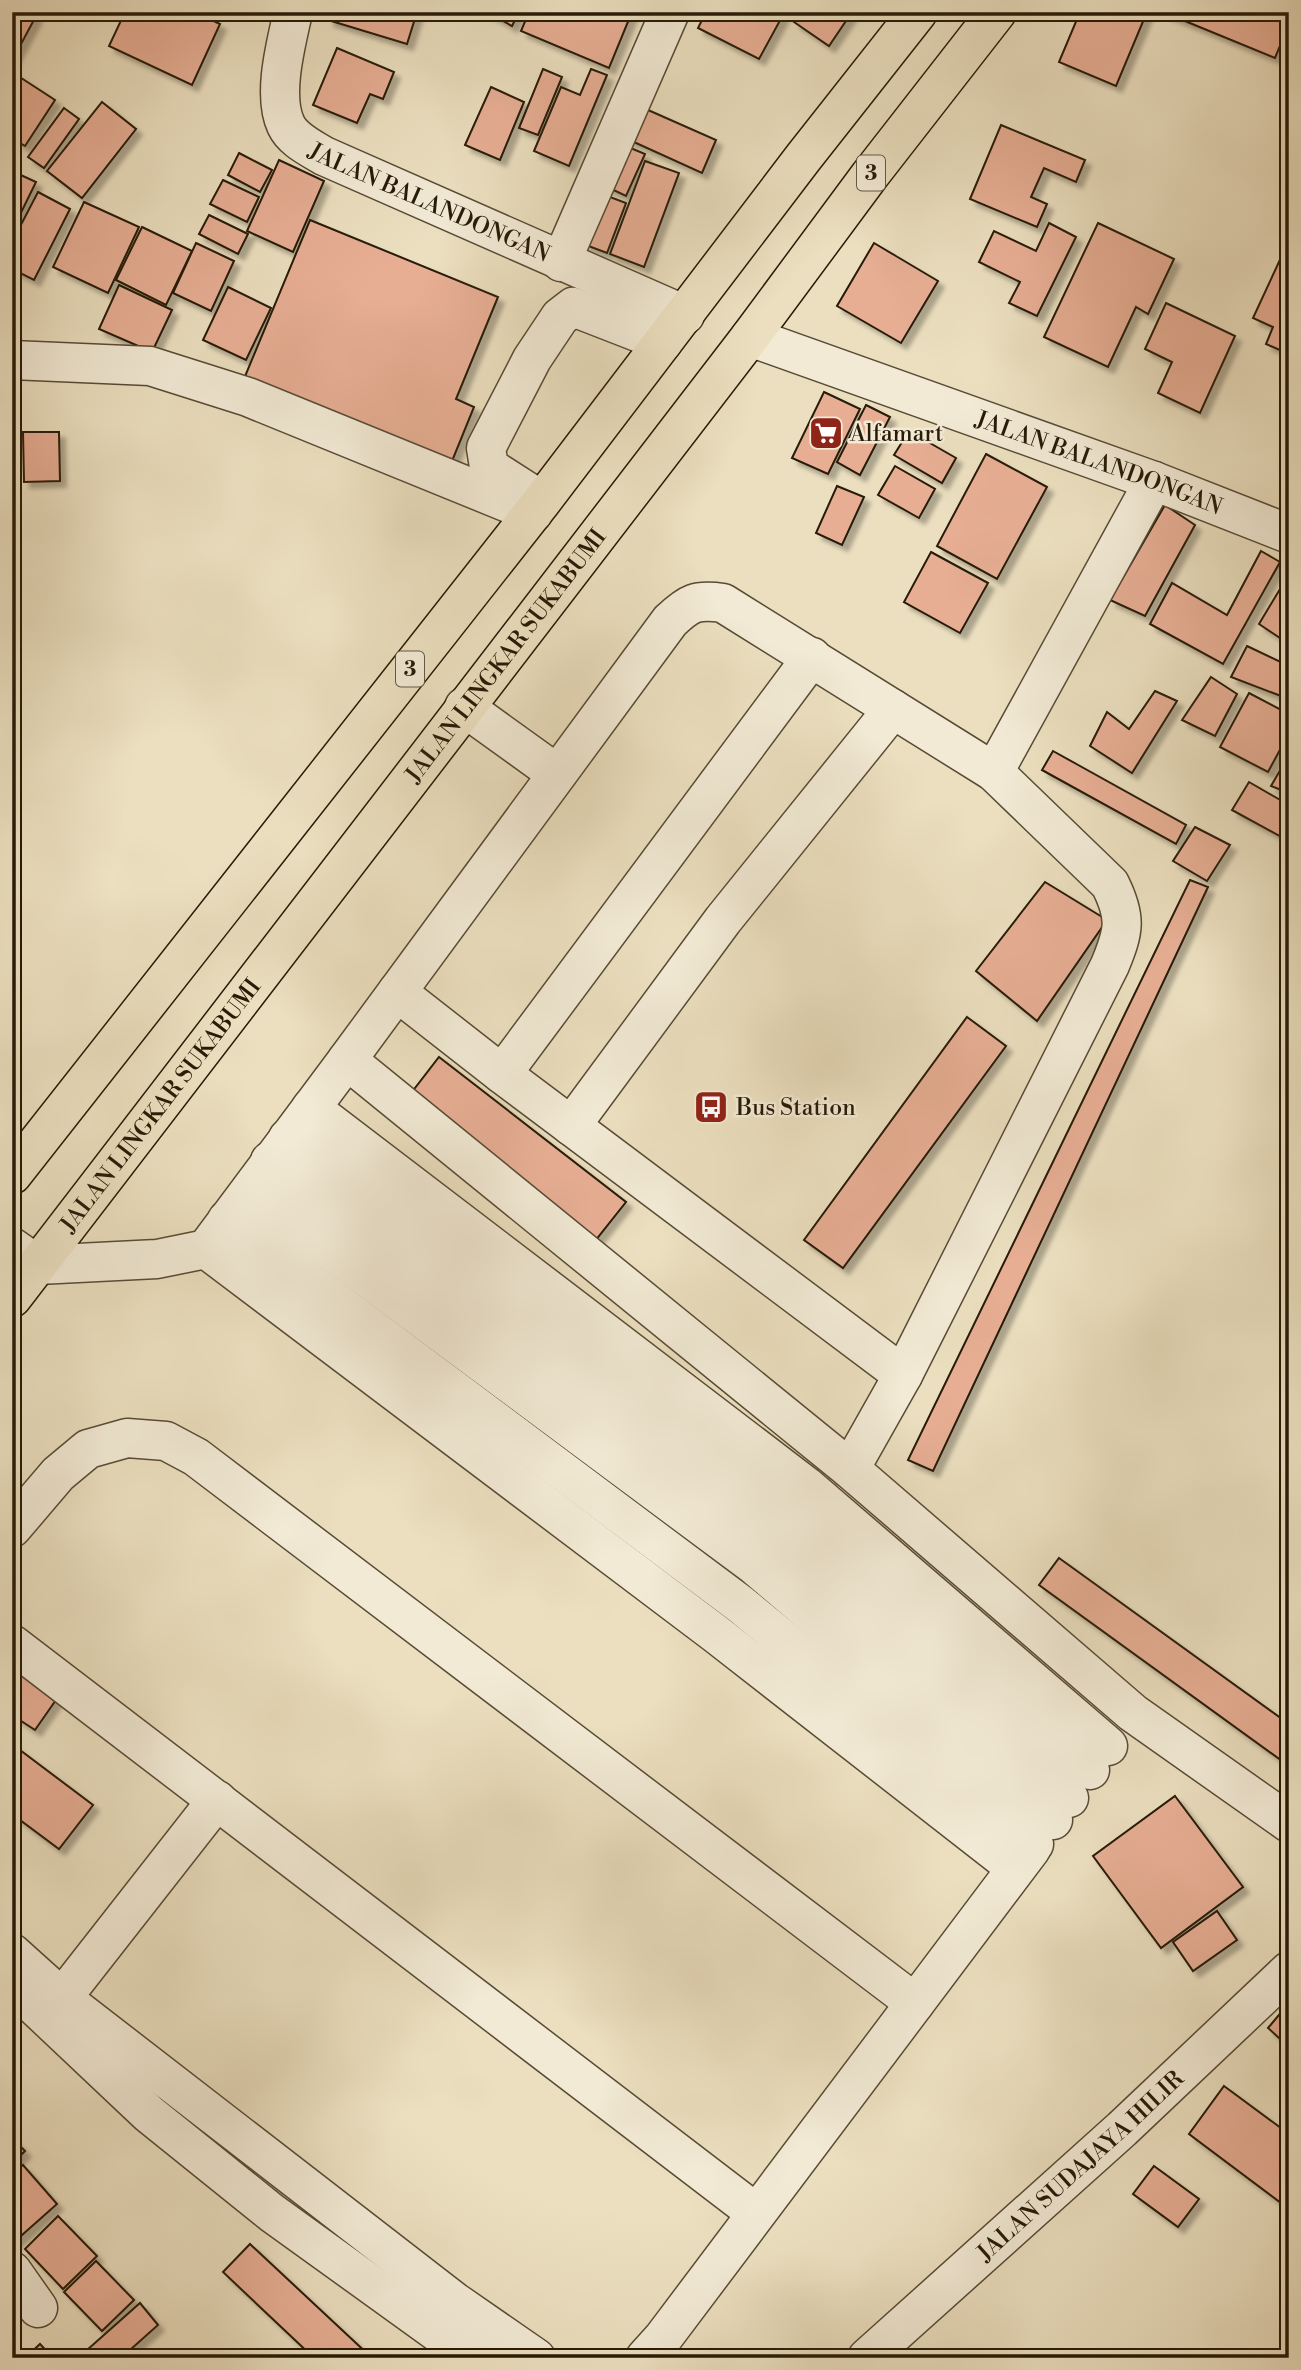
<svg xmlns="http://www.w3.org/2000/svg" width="1301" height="2370" viewBox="0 0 1301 2370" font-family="'Libre Bodoni',serif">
  <defs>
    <filter id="shadow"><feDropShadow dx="6" dy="6" stdDeviation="2" flood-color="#0004"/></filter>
  </defs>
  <rect width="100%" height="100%" fill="#ebdfbf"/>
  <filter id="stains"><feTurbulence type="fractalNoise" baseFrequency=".00286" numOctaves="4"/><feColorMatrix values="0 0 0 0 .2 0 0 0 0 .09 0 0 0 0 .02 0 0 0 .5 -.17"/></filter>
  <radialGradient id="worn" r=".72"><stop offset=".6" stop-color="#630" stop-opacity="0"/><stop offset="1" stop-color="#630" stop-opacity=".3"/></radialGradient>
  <g fill="#e7ae94" stroke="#271a07" stroke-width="2" filter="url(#shadow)">
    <polygon points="18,12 30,12 36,16 13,59 12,22"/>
    <polygon points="125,12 195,12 220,24 192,85 109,46"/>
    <polygon points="330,12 417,12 407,44 328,20"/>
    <polygon points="487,12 519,12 512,26"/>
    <polygon points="529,12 632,12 609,68 521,31"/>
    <polygon points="706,12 777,12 783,15 759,59 698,28"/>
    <polygon points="800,12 852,12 829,46 794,22"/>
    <polygon points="1080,12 1147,12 1116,86 1059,62"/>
    <polygon points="1163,12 1289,12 1289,24 1275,58"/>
    <polygon points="337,48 394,72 383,99 370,94 357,123 313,105"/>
    <polygon points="543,69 562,77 538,135 519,128"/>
    <polygon points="591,69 607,75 569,166 534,151 561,87 580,95"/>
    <polygon points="12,72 55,100 25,146 12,138"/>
    <polygon points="491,87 524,102 500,160 465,145"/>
    <polygon points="102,102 136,129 82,198 47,171"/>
    <polygon points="639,106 716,140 702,173 625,138"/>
    <polygon points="64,108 79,119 44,168 28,157"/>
    <polygon points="1001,125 1085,160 1076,182 1044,168 1031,197 1047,204 1037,227 970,199"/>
    <polygon points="621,144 645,154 626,196 603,185"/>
    <polygon points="239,153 272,170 260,192 228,175"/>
    <polygon points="279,160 324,181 293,252 247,231"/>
    <polygon points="645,161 679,173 644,267 610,254"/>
    <polygon points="12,171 36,182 12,231"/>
    <polygon points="223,180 259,197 247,222 210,204"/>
    <polygon points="38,192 70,209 34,280 12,269 12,242"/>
    <polygon points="602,194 626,203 607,253 583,244"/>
    <polygon points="84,202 139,227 108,293 53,267"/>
    <polygon points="209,215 248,234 238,254 199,234"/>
    <polygon points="310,220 498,297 456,399 474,407 448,471 241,386"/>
    <polygon points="1049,223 1076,237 1037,316 1009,303 1020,282 979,262 994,231 1036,251"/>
    <polygon points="1098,223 1174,259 1148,314 1136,307 1108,367 1044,337"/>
    <polygon points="142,227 192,251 166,305 116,280"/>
    <polygon points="196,243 234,261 211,311 173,293"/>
    <polygon points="874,243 938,281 901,343 837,306"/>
    <polygon points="1284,251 1289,253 1289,354 1266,344 1273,327 1253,318"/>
    <polygon points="119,285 172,310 152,352 99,329"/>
    <polygon points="228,287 271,308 246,360 203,340"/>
    <polygon points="1166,303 1235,336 1200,413 1158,393 1172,362 1145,349"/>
    <polygon points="824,392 860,409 828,474 792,458"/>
    <polygon points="866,405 890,417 860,475 837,462"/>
    <polygon points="909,431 956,458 942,483 894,455"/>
    <polygon points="23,432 59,432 60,481 24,482"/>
    <polygon points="986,454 1047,487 997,579 937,546"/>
    <polygon points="895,466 935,489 919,518 878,495"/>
    <polygon points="837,486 864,497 842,545 816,533"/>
    <polygon points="1165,505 1195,525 1145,616 1110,600"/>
    <polygon points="1261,551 1280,562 1223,664 1150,624 1172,583 1227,615"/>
    <polygon points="931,552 988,583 960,633 904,602"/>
    <polygon points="1289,574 1289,638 1286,642 1259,624"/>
    <polygon points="1247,646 1289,666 1289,680 1281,696 1231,677"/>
    <polygon points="1211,677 1237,694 1215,736 1182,720"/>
    <polygon points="1155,691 1177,701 1132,773 1090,746 1107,712 1129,729"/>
    <polygon points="1249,693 1289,714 1289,733 1268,772 1220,747"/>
    <polygon points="1053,751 1186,825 1176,844 1042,770"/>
    <polygon points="1289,755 1289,793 1271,786"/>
    <polygon points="1249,782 1289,805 1289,832 1285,839 1232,810"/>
    <polygon points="1195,827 1230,845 1207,881 1173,861"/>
    <polygon points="1190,880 1208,887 933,1471 908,1460"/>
    <polygon points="1045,882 1107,920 1037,1021 976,971"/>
    <polygon points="967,1017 1006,1046 843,1268 804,1240"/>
    <polygon points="439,1057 626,1202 591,1246 405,1101"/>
    <polygon points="1059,1558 1289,1724 1289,1766 1039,1585"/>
    <polygon points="12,1651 65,1687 35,1730 12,1715"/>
    <polygon points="12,1744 93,1805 59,1849 12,1814"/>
    <polygon points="1175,1796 1243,1887 1161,1948 1093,1856"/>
    <polygon points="1217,1911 1237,1940 1193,1971 1173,1942"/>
    <polygon points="1289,2003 1289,2047 1268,2028"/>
    <polygon points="1224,2086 1289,2134 1289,2209 1189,2134"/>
    <polygon points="12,2138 25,2151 12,2164"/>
    <polygon points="23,2165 57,2204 13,2243 12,2174"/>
    <polygon points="1154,2166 1199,2199 1178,2227 1133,2194"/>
    <polygon points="58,2216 97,2256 63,2289 25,2249"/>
    <polygon points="250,2244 372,2358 314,2358 223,2272"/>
    <polygon points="96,2261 134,2300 102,2331 64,2292"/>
    <polygon points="140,2303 158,2325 121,2358 78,2358"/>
    <polygon points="40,2344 53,2358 25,2358"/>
  </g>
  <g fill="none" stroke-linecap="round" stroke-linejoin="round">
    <g stroke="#584b35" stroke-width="41">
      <g id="minor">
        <path id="s1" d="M293,12C286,44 272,95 286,125C293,140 311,148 324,156L685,315"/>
        <polyline points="561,262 670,12"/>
        <path id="s2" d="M750,337L1154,481L1289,534"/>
        <polyline points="12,360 150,366 248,397 533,513"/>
        <polyline points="531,494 489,467 486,448 532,359 560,317 573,307 663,342"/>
        <polyline points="464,707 557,774"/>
        <polyline points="994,772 1154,481"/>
        <polyline points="397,992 502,1074 903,1375"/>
        <path d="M347,1060L670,621C689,603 696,599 723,603L994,772L1110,884C1127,918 1124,931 1110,965L903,1375L850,1469"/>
        <polyline points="502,1074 812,657"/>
        <polyline points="311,1108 806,1486 1108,1746"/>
        <polyline points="571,1126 723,920 893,709"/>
        <polyline points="288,1138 786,1506 1090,1770"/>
        <polyline points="270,1161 773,1543 1069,1798"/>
        <polyline points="250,1191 754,1565 1053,1820"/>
        <polyline points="227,1220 740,1604 1034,1844"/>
        <polyline points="12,1247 38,1265 157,1259 206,1249 347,1060 850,1469 1133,1713 1289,1823"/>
        <polyline points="206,1249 716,1634 1016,1868"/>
        <polyline points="12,1528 58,1474 88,1449 127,1438 166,1441 196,1457 915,2003"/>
        <polyline points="12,1644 756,2213"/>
        <polyline points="12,1953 62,1998 455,2302 536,2358"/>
        <polyline points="23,1995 149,2114 272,2213 473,2358"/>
        <polyline points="62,1998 217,1800"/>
        <polyline points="12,2271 38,2308"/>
        <polyline points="645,2358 663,2338 1031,1849"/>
        <path id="s3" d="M867,2358L1122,2129L1289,1971"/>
      </g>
    </g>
    <g stroke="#271a07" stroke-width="41">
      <g id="major">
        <polyline points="12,1175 542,501 803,158 918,12"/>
        <path id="s4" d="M12,1298L750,337L870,175L997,12"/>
      </g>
    </g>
    <use href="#minor" stroke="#f2ead5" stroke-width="38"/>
    <use href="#major" stroke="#ebdfbf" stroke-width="38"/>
  </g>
  <defs>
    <g id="supermarket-square" transform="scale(1.75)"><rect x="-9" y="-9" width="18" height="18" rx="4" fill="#8f2418" stroke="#f2ead5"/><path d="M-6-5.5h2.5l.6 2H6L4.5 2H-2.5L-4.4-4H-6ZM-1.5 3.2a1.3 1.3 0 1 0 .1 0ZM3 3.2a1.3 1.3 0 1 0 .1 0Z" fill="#fff"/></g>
    <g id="bus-square" transform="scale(1.75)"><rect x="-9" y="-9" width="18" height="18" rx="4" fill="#8f2418" stroke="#f2ead5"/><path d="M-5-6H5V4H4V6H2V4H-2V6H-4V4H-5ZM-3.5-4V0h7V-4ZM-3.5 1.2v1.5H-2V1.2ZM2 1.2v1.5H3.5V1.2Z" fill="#fff"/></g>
  </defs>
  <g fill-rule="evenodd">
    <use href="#supermarket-square" x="826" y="433"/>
    <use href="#bus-square" x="711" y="1107"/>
  </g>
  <g text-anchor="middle" stroke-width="5" stroke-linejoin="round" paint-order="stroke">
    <g fill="#f2ead5" stroke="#645845" stroke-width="2">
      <rect x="857" y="155.5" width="28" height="35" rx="5"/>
      <rect x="396" y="651.5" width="28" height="35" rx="5"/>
    </g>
    <g font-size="21" font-weight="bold" fill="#271a07">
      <text x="871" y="180">3</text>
      <text x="410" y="676">3</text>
    </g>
    <g font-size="23" fill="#271a07" stroke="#f2ead5">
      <text dy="8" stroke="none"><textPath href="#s1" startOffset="280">JALAN BALANDONGAN</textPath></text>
      <text dy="8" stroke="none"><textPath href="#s2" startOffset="371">JALAN BALANDONGAN</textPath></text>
      <text dy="8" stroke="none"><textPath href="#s4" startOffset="810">JALAN LINGKAR SUKABUMI</textPath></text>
      <text dy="8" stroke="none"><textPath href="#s4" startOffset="243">JALAN LINGKAR SUKABUMI</textPath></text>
      <text dy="8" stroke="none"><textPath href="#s3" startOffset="287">JALAN SUDAJAYA HILIR</textPath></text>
    </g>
    <g font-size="23" fill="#271a07" stroke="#f2ead5" text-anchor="start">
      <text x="850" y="441">Alfamart</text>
      <text x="736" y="1115">Bus Station</text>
    </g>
  </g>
  <rect width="1301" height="2370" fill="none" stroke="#ebdfbf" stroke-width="42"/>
  <rect x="14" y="14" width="1273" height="2342" fill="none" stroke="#271a07" stroke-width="3.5"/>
  <rect x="21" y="21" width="1259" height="2328" fill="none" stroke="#271a07" stroke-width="2"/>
  <rect width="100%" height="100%" filter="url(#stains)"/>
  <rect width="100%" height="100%" fill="url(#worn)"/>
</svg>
